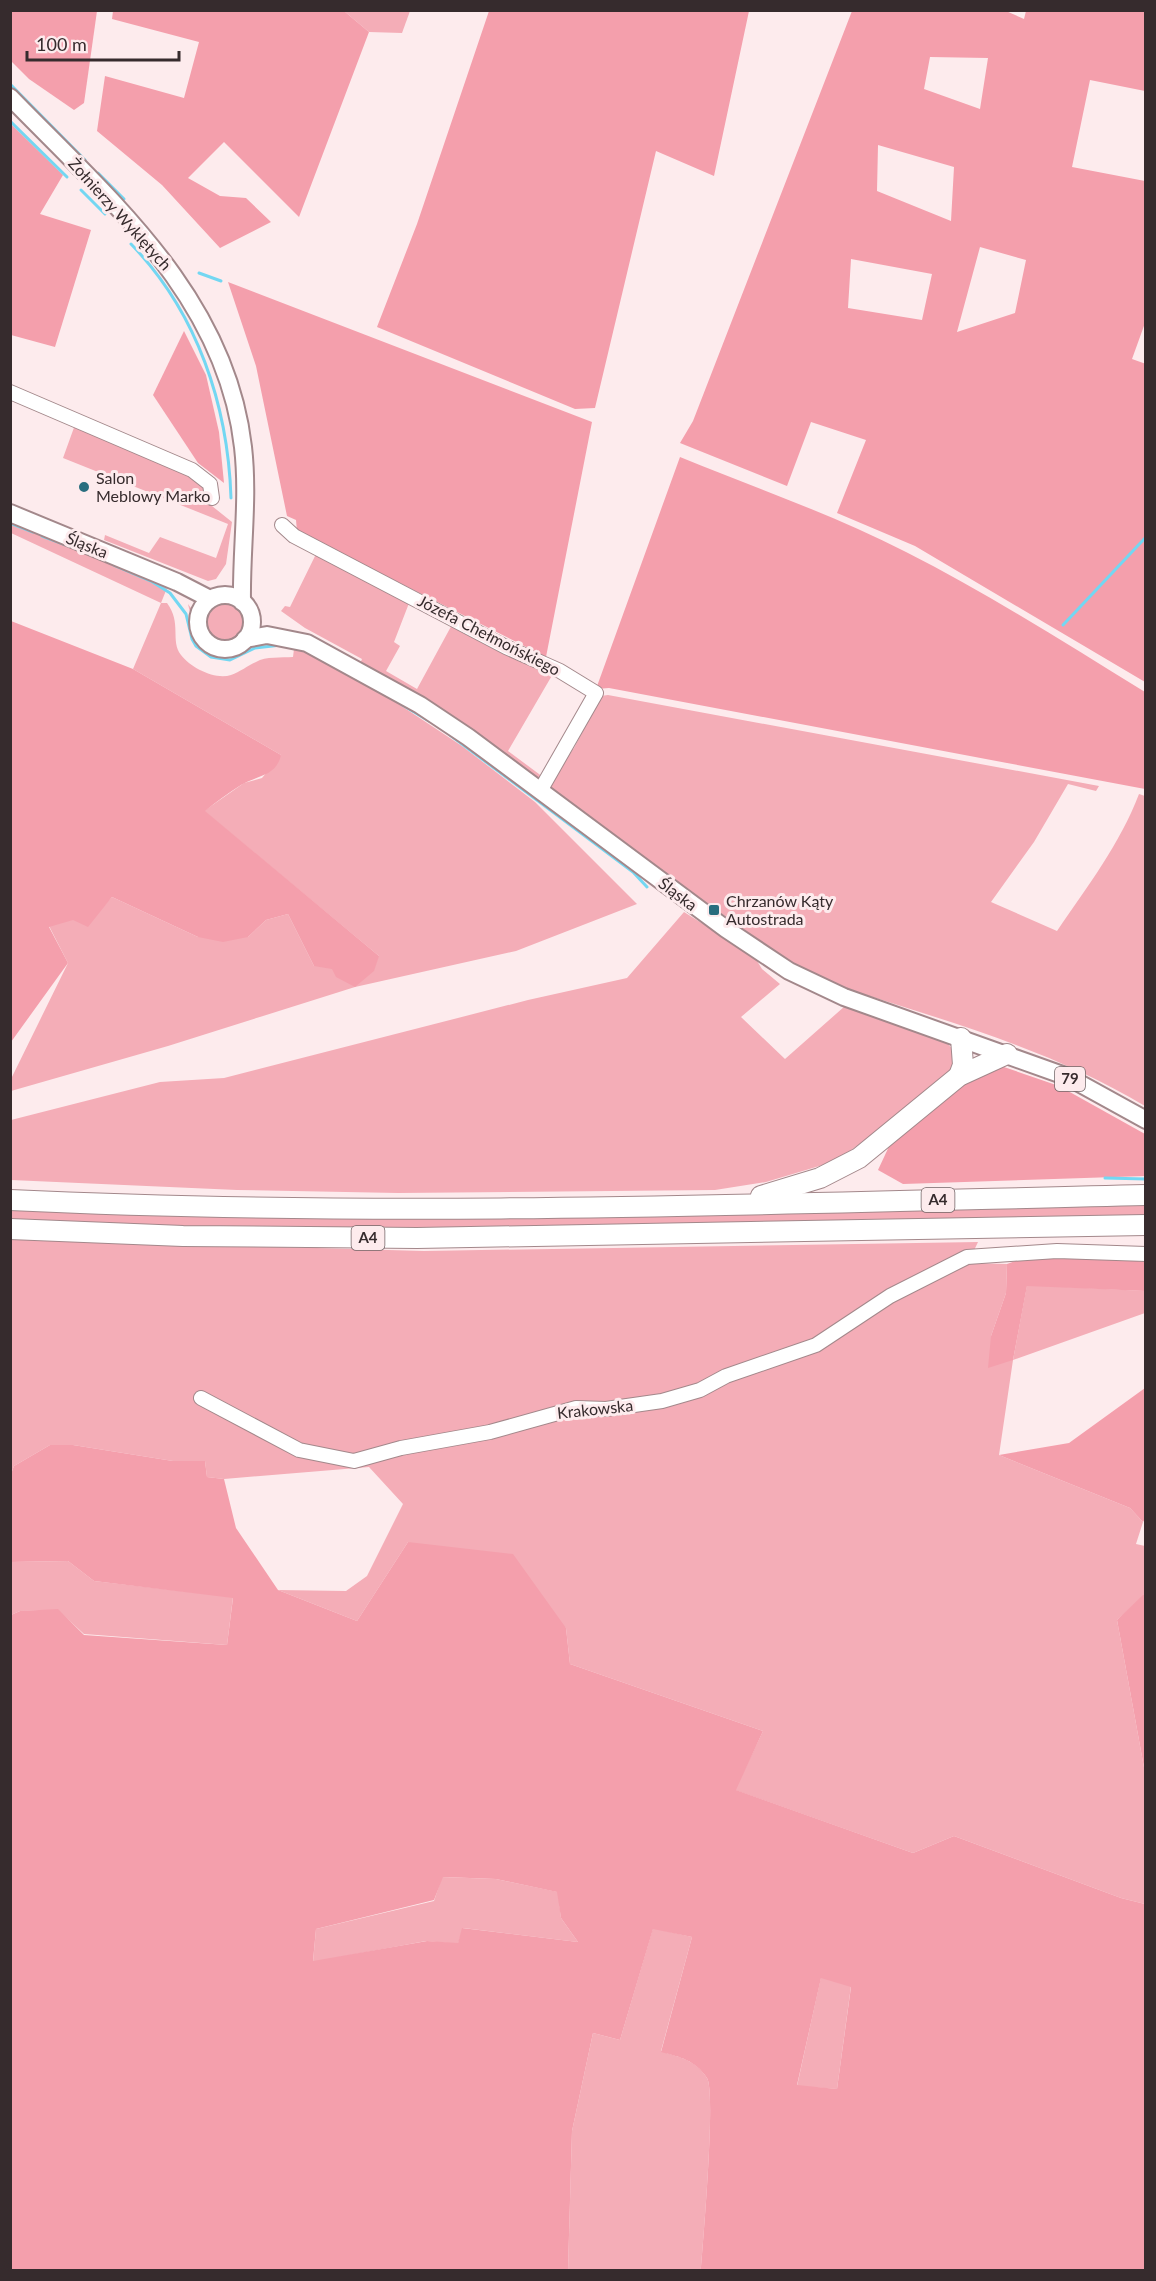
<svg xmlns="http://www.w3.org/2000/svg" width="1156" height="2281" viewBox="0 0 1156 2281" font-family="Lato,sans-serif">
  <rect width="100%" height="100%" fill="#fdebed"/>
  <g fill="#f4adb7">
    <polygon points="344,11 410,11 402,33 369,32"/>
    <polygon points="76,422 204,481 202,498 232,522 226,564 216,579 208,581 104,540 105,535 149,553 160,537 216,558 228,524 63,458"/>
    <path d="M11,519L167,588L161,603H167C182,623 170,641 181,655C191,668 215,680 231,675C240,672 247,666 256,662C266,656 281,658 293,657L294,649L302,650L394,701L462,746L535,802L637,904L516,951L355,987L168,1046L11,1091L10,1081L68,963L49,926L101,909L112,897L198,937H248L266,920L288,914L314,966L379,956L204,811L244,783L262,778L281,755L133,669L161,603L11,533Z"/>
    <polygon points="317,552 411,598 394,642 400,646 386,671 417,689 454,621 554,672 508,751 543,777 538,783 360,664 362,659 305,628 281,611 285,606 290,607"/>
    <circle cx="226" cy="622" r="19"/>
    <path d="M188,604C196,613 194,624 198,635C206,654 231,657 246,644L248,646L238,652L224,655L208,650L195,634Z"/>
    <path d="M608,695L1099,786L1096,791L1068,784L1034,842L991,902L1057,931C1087,887 1120,844 1139,794L1145,796V1106C1049,1048 942,1020 835,985C812,974 786,964 766,948C734,924 705,897 668,880L545,788L574,748L601,696Z"/>
    <polygon points="684,912 754,956 762,969 780,984 741,1017 785,1059 845,1006 947,1043 956,1053 953,1068 887,1124 836,1161 766,1182 715,1190 398,1193 237,1190 11,1180 11,1120 160,1082 224,1078 528,1000 627,978"/>
    <polygon points="1146,1202 1145,1218 440,1231 260,1230 11,1223 11,1205"/>
    <polygon points="11,1236 110,1242 424,1251 978,1242 968,1263 1007,1264 1006,1293 991,1336 1013,1360 1027,1285 1145,1291 1145,1313 1013,1360 999,1455 1130,1508 1143,1522 1136,1544 1145,1546 1145,1595 1117,1620 1145,1773 1145,1904 1121,1898 954,1836 913,1853 735,1790 763,1731 570,1664 566,1628 408,1542 357,1621 278,1590 346,1591 367,1576 403,1504 369,1467 224,1479 207,1477 205,1461 173,1461 73,1445 50,1445 14,1466 11,1474"/>
    <polygon points="68,1561 94,1581 233,1597 227,1645 84,1634 58,1610 20,1611 11,1615 10,1562"/>
    <polygon points="442,1877 496,1879 558,1892 561,1918 578,1942 463,1928 458,1944 426,1941 313,1962 316,1929 434,1901"/>
    <path d="M653,1928L692,1937L661,2051C680,2058 695,2059 707,2078C716,2092 703,2243 701,2270H568L572,2131L593,2033L620,2040Z"/>
    <polygon points="821,1977 851,1986 837,2089 797,2086"/>
  </g>
  <g fill="#f49fac" fill-rule="evenodd">
    <polygon points="10,11 97,11 84,103 74,110 29,79 11,61"/>
    <polygon points="113,11 344,11 369,32 299,217 224,142 188,178 220,196 246,198 271,222 220,248 162,185 97,131 105,76 184,98 199,42 112,19"/>
    <polygon points="489,11 749,11 714,176 656,151 595,408 575,409 377,327 417,224"/>
    <path d="M852,11H1006L1024,19L1026,11H1145V91L1090,80L1072,167L1145,181V323L1132,359L1146,364L1145,682L915,546L837,513L866,440L811,422L787,486L680,443L693,421ZM930,57L988,58L980,109L924,89ZM878,145L954,167L951,221L877,191ZM980,247L1026,260L1015,313L957,332ZM851,259L932,274L922,320L848,308Z"/>
    <polygon points="11,124 63,175 40,214 91,230 55,347 11,335"/>
    <polygon points="228,282 592,422 546,657 297,531 296,520 287,516 256,366"/>
    <polygon points="184,331 206,375 219,432 224,483 198,463 153,395"/>
    <path d="M680,457C756,488 834,515 906,552C989,594 1067,644 1145,692V789L609,688L596,689Z"/>
    <path d="M11,621L133,669L281,755C276,777 257,775 241,785C228,793 216,802 205,811L379,956L374,971L355,987L336,977L332,969L314,966L288,914L266,920L248,937L223,942L198,937L112,897L88,927L73,920L49,927L68,963L11,1042Z"/>
    <polygon points="1001,1066 1059,1086 1145,1134 1145,1176 903,1184 878,1170 892,1140 967,1077"/>
    <polygon points="1088,1255 1145,1262 1145,1291 1027,1286 1013,1360 988,1368 991,1336 1006,1293 1007,1264 1023,1258"/>
    <polygon points="1145,1388 1146,1517 1143,1522 1130,1508 999,1455 1069,1443"/>
    <path d="M50,1445H73L173,1461H205L207,1477L224,1479L236,1528L278,1590L357,1621L408,1542L513,1554L566,1628L570,1664L763,1731L736,1790L913,1853L954,1836L1121,1898L1145,1904V2270H701C703,2243 716,2092 707,2078C695,2060 680,2057 661,2052L692,1937L653,1929L620,2040L593,2033L572,2131L568,2270H11V1615L20,1611L58,1609L84,1635L227,1645L233,1598L94,1581L68,1561L11,1562V1474L14,1466ZM443,1877L496,1879L557,1892L561,1918L578,1942L462,1928L458,1943L427,1941L313,1961L316,1929L434,1900ZM821,1978L851,1987L837,2089L797,2085Z"/>
    <polygon points="1143,1595 1146,1595 1145,1773 1117,1620"/>
  </g>
  <g fill="none" stroke-linecap="round" stroke-linejoin="round">
    <g stroke="#73d7f2" stroke-width="3">
      <polyline points="10,84 85,160"/>
      <polyline points="10,121 67,177"/>
      <polyline points="98,173 124,199"/>
      <polyline points="81,190 105,214"/>
      <path d="M131,244C197,312 228,405 231,498"/>
      <polyline points="199,273 221,281"/>
      <polyline points="10,523 33,532"/>
      <polyline points="42,536 77,549"/>
      <polyline points="114,565 151,581 170,593 186,614 192,639 196,646 211,657 230,660 255,648 281,645"/>
      <polyline points="1063,625 1146,537"/>
      <polyline points="401,704 429,721"/>
      <polyline points="450,735 633,872 647,887"/>
      <polyline points="1105,1178 1146,1179"/>
    </g>
    <g stroke="#a3888b" stroke-width="16">
      <g id="minor">
        <polyline points="10,392 192,470 210,484 212,498"/>
        <polyline points="282,525 294,536 506,647 560,671 596,693 540,791"/>
        <polyline points="201,1398 299,1450 354,1461 401,1448 490,1432 576,1408 606,1409 662,1401 700,1390 726,1376 816,1345 890,1296 967,1257 1057,1251 1146,1254"/>
      </g>
    </g>
    <g stroke="#a3888b" stroke-width="20">
      <g id="major">
        <path d="M10,97C109,199 226,297 243,447C249,499 241,550 242,602"/>
        <polyline points="10,513 177,582 210,599"/>
        <circle cx="225" cy="622" r="27"/>
        <polyline points="245,639 267,635 307,643 420,705 468,737 726,929 789,971 844,997 1068,1077 1146,1120"/>
      </g>
    </g>
    <g stroke="#a3888b" stroke-width="22">
      <g id="highway">
        <polyline points="959,1076 963,1065 961,1038"/>
        <polyline points="761,1196 820,1178 859,1158 959,1076 1007,1054"/>
        <path d="M10,1200C389,1218 767,1204 1146,1195"/>
        <polyline points="10,1229 183,1236 417,1238 1146,1225"/>
      </g>
    </g>
    <use href="#minor" stroke="#fff" stroke-width="14"/>
    <use href="#major" stroke="#fff" stroke-width="16"/>
    <use href="#highway" stroke="#fff" stroke-width="20"/>
  </g>
  <g fill="#296d7e" stroke="#fdebed" stroke-width="2">
    <circle cx="84" cy="487" r="6"/>
    <rect x="708" y="904" width="12" height="12" rx="3"/>
  </g>
  <g text-anchor="middle" stroke-width="6" stroke-linejoin="round" paint-order="stroke">
    <g fill="#fdebed" stroke="#726567" stroke-width="1.5">
      <rect x="1055" y="1067" width="30" height="24" rx="4.5"/>
      <rect x="921.5" y="1188" width="33" height="24" rx="4.5"/>
      <rect x="351.5" y="1226" width="33" height="24" rx="4.5"/>
    </g>
    <g font-size="15" font-weight="bold" fill="#362b2d">
      <text x="1070" y="1084">79</text>
      <text x="938" y="1205">A4</text>
      <text x="368" y="1243">A4</text>
    </g>
    <g font-size="16" fill="#362b2d" stroke="#fdebed">
      <text transform="translate(120 214) rotate(48)" y="6">Żołnierzy Wyklętych</text>
      <text transform="translate(87 545) rotate(22)" y="6">Śląska</text>
      <text transform="translate(489 635) rotate(27)" y="6">Józefa Chełmońskiego</text>
      <text transform="translate(678 894) rotate(37)" y="6">Śląska</text>
      <text transform="translate(595 1409) rotate(-6)" y="6">Krakowska</text>
    </g>
    <g font-size="16" fill="#362b2d" stroke="#fdebed" text-anchor="start">
      <text x="96" y="484">Salon<tspan x="96" dy="18">Meblowy Marko</tspan></text>
      <text x="726" y="907">Chrzanów Kąty<tspan x="726" dy="18">Autostrada</tspan></text>
    </g>
  </g>
  <rect width="1156" height="2281" fill="none" stroke="#362b2d" stroke-width="24"/>
  <path d="M27 51v9h152v-9" fill="none" stroke="#362b2d" stroke-width="3"/>
  <text x="36" y="51" font-size="18" fill="#362b2d" stroke="#fdebed" stroke-width="4.5" paint-order="stroke">100 m</text>
</svg>
